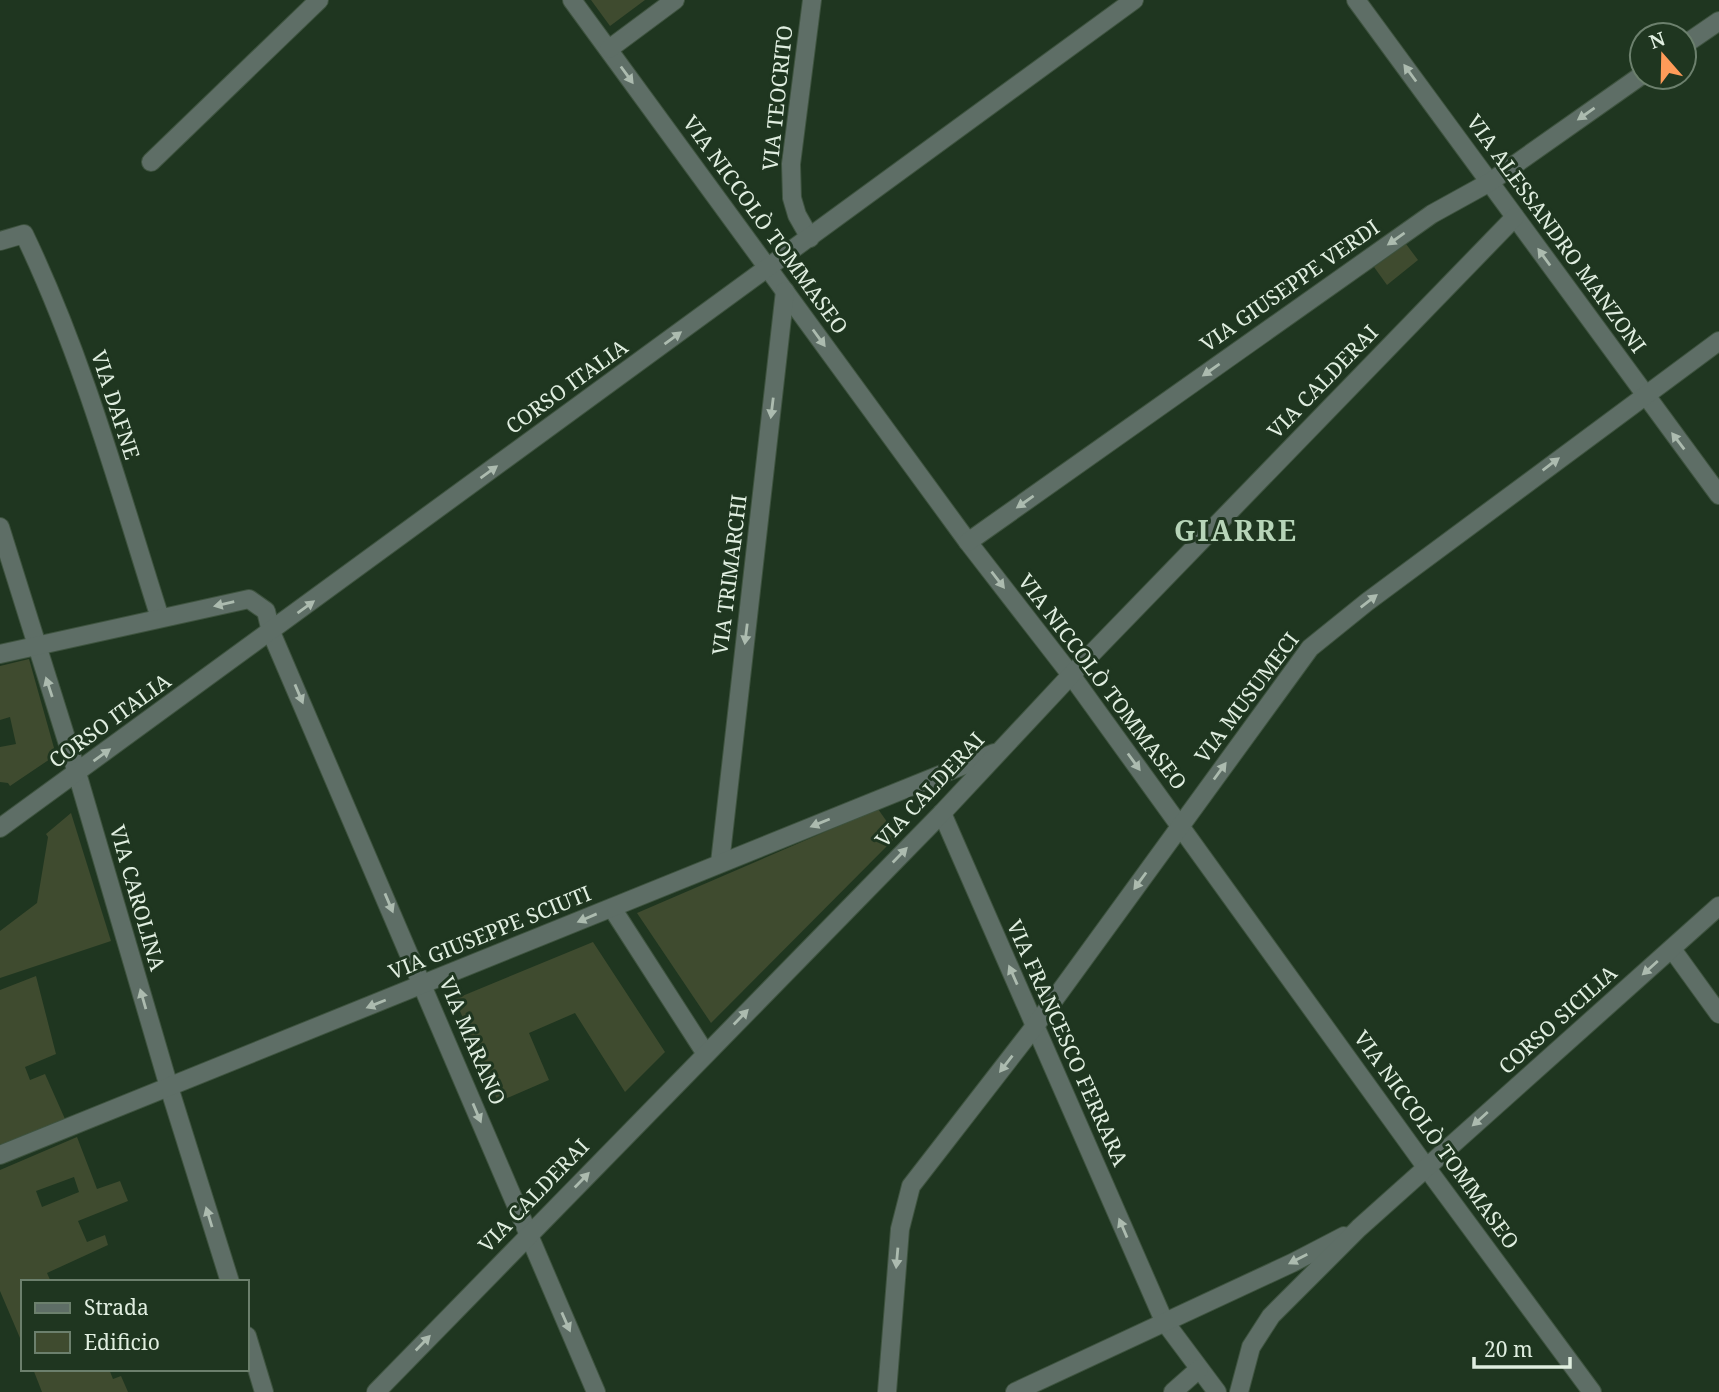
<svg xmlns="http://www.w3.org/2000/svg" width="1719" height="1392" viewBox="0 0 1719 1392" font-family="'Noto Serif',serif">
  <rect width="100%" height="100%" fill="#1f3620"/>
  <g fill="#3f4b2f" fill-rule="evenodd">
    <polygon points="591,0 645,0 610,26"/>
    <polygon points="1406,244 1418,260 1387,285 1374,267"/>
    <polygon points="29,659 56,755 10,786 8,783 0,782 0,747 16,744 10,717 0,720 0,666"/>
    <polygon points="878,809 897,836 711,1023 637,913"/>
    <polygon points="71,813 111,941 0,978 0,931 37,903 48,837 46,834"/>
    <polygon points="593,942 665,1052 625,1092 575,1013 529,1033 549,1080 498,1102 455,999"/>
    <polygon points="36,976 56,1054 25,1067 30,1080 45,1074 65,1119 0,1146 0,990"/>
    <path d="M77,1137L97,1189L120,1181L128,1201L78,1221L87,1242L105,1235L108,1245L47,1273L51,1282H23V1345L0,1291V1170ZM74,1177L79,1192L42,1207L36,1191Z"/>
    <polygon points="33,1369 109,1369 113,1379 121,1376 128,1392 42,1392"/>
  </g>
  <g fill="none" stroke-linecap="round" stroke-linejoin="round">
    <g stroke="#3e533f" stroke-width="20">
      <g id="minor">
        <polyline points="572,0 968,542 1071,675 1426,1167 1592,1392"/>
        <polyline points="1356,0 1719,495"/>
        <polyline points="1684,45 1719,21"/>
        <polyline points="609,49 675,0"/>
        <polyline points="151,162 319,0"/>
        <polyline points="810,238 797,215 792,198 791,164 812,0"/>
        <path d="M0,241L24,234C83,357 119,489 160,618"/>
        <polyline points="0,527 77,773 169,1087 230,1282"/>
        <polyline points="968,542 1432,214 1490,182 1642,75"/>
        <polyline points="0,654 249,599 266,611 271,632 596,1392"/>
        <polyline points="942,813 1164,1321 1217,1392"/>
        <polyline points="0,828 1134,0"/>
        <polyline points="720,863 785,291"/>
        <polyline points="612,908 706,1054"/>
        <polyline points="1672,949 1719,1014"/>
        <polyline points="0,1155 994,753"/>
        <polyline points="247,1336 264,1392"/>
        <polyline points="376,1392 942,813 1071,675 1515,217"/>
        <polyline points="887,1392 900,1229 911,1186 1035,1026 1310,648 1367,602 1719,341"/>
        <polyline points="1015,1392 1292,1263 1344,1236"/>
        <polyline points="1173,1392 1199,1369"/>
        <polyline points="1239,1392 1251,1347 1271,1316 1359,1228 1719,906"/>
      </g>
    </g>
    <use href="#minor" stroke="#5e6e66" stroke-width="18"/>
  </g>
  <defs><path id="oneway-solid" d="M-6-.8H1V-3.2L6.5 0L1 3.2V.8H-6Z" transform="scale(1.75)"/></defs>
  <g fill="#acbbaf">
    <use href="#oneway-solid" transform="translate(1410 73) rotate(-126)"/>
    <use href="#oneway-solid" transform="translate(627 75) rotate(54)"/>
    <use href="#oneway-solid" transform="translate(1586 114) rotate(145)"/>
    <use href="#oneway-solid" transform="translate(1396 239) rotate(145)"/>
    <use href="#oneway-solid" transform="translate(1544 257) rotate(-126)"/>
    <use href="#oneway-solid" transform="translate(673 338) rotate(-36)"/>
    <use href="#oneway-solid" transform="translate(819 338) rotate(54)"/>
    <use href="#oneway-solid" transform="translate(1211 370) rotate(145)"/>
    <use href="#oneway-solid" transform="translate(772 408) rotate(97)"/>
    <use href="#oneway-solid" transform="translate(1678 441) rotate(-127)"/>
    <use href="#oneway-solid" transform="translate(1551 464) rotate(-37)"/>
    <use href="#oneway-solid" transform="translate(489 472) rotate(-36)"/>
    <use href="#oneway-solid" transform="translate(1025 502) rotate(145)"/>
    <use href="#oneway-solid" transform="translate(998 580) rotate(52)"/>
    <use href="#oneway-solid" transform="translate(1369 601) rotate(-38)"/>
    <use href="#oneway-solid" transform="translate(224 604) rotate(167)"/>
    <use href="#oneway-solid" transform="translate(306 607) rotate(-36)"/>
    <use href="#oneway-solid" transform="translate(746 634) rotate(97)"/>
    <use href="#oneway-solid" transform="translate(49 687) rotate(-108)"/>
    <use href="#oneway-solid" transform="translate(299 694) rotate(67)"/>
    <use href="#oneway-solid" transform="translate(102 755) rotate(-36)"/>
    <use href="#oneway-solid" transform="translate(1134 762) rotate(54)"/>
    <use href="#oneway-solid" transform="translate(1220 771) rotate(-54)"/>
    <use href="#oneway-solid" transform="translate(820 823) rotate(158)"/>
    <use href="#oneway-solid" transform="translate(900 855) rotate(-46)"/>
    <use href="#oneway-solid" transform="translate(1140 881) rotate(126)"/>
    <use href="#oneway-solid" transform="translate(389 903) rotate(67)"/>
    <use href="#oneway-solid" transform="translate(587 918) rotate(157)"/>
    <use href="#oneway-solid" transform="translate(1650 968) rotate(138)"/>
    <use href="#oneway-solid" transform="translate(1013 975) rotate(-114)"/>
    <use href="#oneway-solid" transform="translate(143 999) rotate(-106)"/>
    <use href="#oneway-solid" transform="translate(376 1004) rotate(158)"/>
    <use href="#oneway-solid" transform="translate(741 1017) rotate(-46)"/>
    <use href="#oneway-solid" transform="translate(1006 1064) rotate(128)"/>
    <use href="#oneway-solid" transform="translate(477 1113) rotate(67)"/>
    <use href="#oneway-solid" transform="translate(1480 1119) rotate(138)"/>
    <use href="#oneway-solid" transform="translate(582 1180) rotate(-46)"/>
    <use href="#oneway-solid" transform="translate(209 1217) rotate(-107)"/>
    <use href="#oneway-solid" transform="translate(1123 1228) rotate(-113)"/>
    <use href="#oneway-solid" transform="translate(897 1258) rotate(95)"/>
    <use href="#oneway-solid" transform="translate(1298 1259) rotate(153)"/>
    <use href="#oneway-solid" transform="translate(566 1322) rotate(66)"/>
    <use href="#oneway-solid" transform="translate(423 1343) rotate(-46)"/>
  </g>
  <g text-anchor="middle" stroke-width="6" stroke-linejoin="round" paint-order="stroke">
    <g font-size="21" fill="#e0eee0" stroke="#1f3620">
      <text transform="translate(778 98) rotate(-84)" y="7">VIA TEOCRITO</text>
      <text transform="translate(765 225) rotate(54)" y="7">VIA NICCOLÒ TOMMASEO</text>
      <text transform="translate(1556 234) rotate(54)" y="7">VIA ALESSANDRO MANZONI</text>
      <text transform="translate(1290 286) rotate(-35)" y="7">VIA GIUSEPPE VERDI</text>
      <text transform="translate(1323 382) rotate(-46)" y="7">VIA CALDERAI</text>
      <text transform="translate(567 387) rotate(-36)" y="7">CORSO ITALIA</text>
      <text transform="translate(115 405) rotate(72)" y="7">VIA DAFNE</text>
      <text transform="translate(730 575) rotate(-83)" y="7">VIA TRIMARCHI</text>
      <text transform="translate(1102 682) rotate(53)" y="7">VIA NICCOLÒ TOMMASEO</text>
      <text transform="translate(1247 698) rotate(-53)" y="7">VIA MUSUMECI</text>
      <text transform="translate(110 721) rotate(-36)" y="7">CORSO ITALIA</text>
      <text transform="translate(930 790) rotate(-47)" y="7">VIA CALDERAI</text>
      <text transform="translate(137 898) rotate(74)" y="7">VIA CAROLINA</text>
      <text transform="translate(490 933) rotate(-22)" y="7">VIA GIUSEPPE SCIUTI</text>
      <text transform="translate(1558 1020) rotate(-42)" y="7">CORSO SICILIA</text>
      <text transform="translate(472 1041) rotate(67)" y="7">VIA MARANO</text>
      <text transform="translate(1067 1043) rotate(66)" y="7">VIA FRANCESCO FERRARA</text>
      <text transform="translate(1436 1140) rotate(54)" y="7">VIA NICCOLÒ TOMMASEO</text>
      <text transform="translate(534 1196) rotate(-46)" y="7">VIA CALDERAI</text>
    </g>
    <g font-size="28" font-weight="bold" letter-spacing="2" fill="#b7d4b8" stroke="#1f3620">
      <text x="1236" y="541">GIARRE</text>
    </g>
  </g>
  <rect x="21" y="1280" width="228" height="91" fill="#1f3620" stroke="#6c806d" stroke-width="2"/>
  <rect x="35" y="1303" width="35" height="10" fill="#5e6e66" stroke="#6c806d" stroke-width="2"/>
  <text x="84" y="1315" font-size="21" fill="#e0eee0">Strada</text>
  <rect x="35" y="1332" width="35" height="21" fill="#3f4b2f" stroke="#6c806d" stroke-width="2"/>
  <text x="84" y="1350" font-size="21" fill="#e0eee0">Edificio</text>
  <g transform="translate(1663 56) rotate(340)"><circle r="33" fill="#1f3620" stroke="#6c806d" stroke-width="2"/>
  <path d="M0-5L12 26L0 18L-12 26Z" fill="#fe9b59"/>
  <text y="-10" font-size="19" font-weight="bold" text-anchor="middle" fill="#e0eee0">N</text>
  </g>
  <path d="M1474 1357v10h96v-10" fill="none" stroke="#e0eee0" stroke-width="3.5"/>
  <text x="1484" y="1357" font-size="21" fill="#e0eee0" stroke="#1f3620" stroke-width="5" paint-order="stroke">20 m</text>
</svg>
